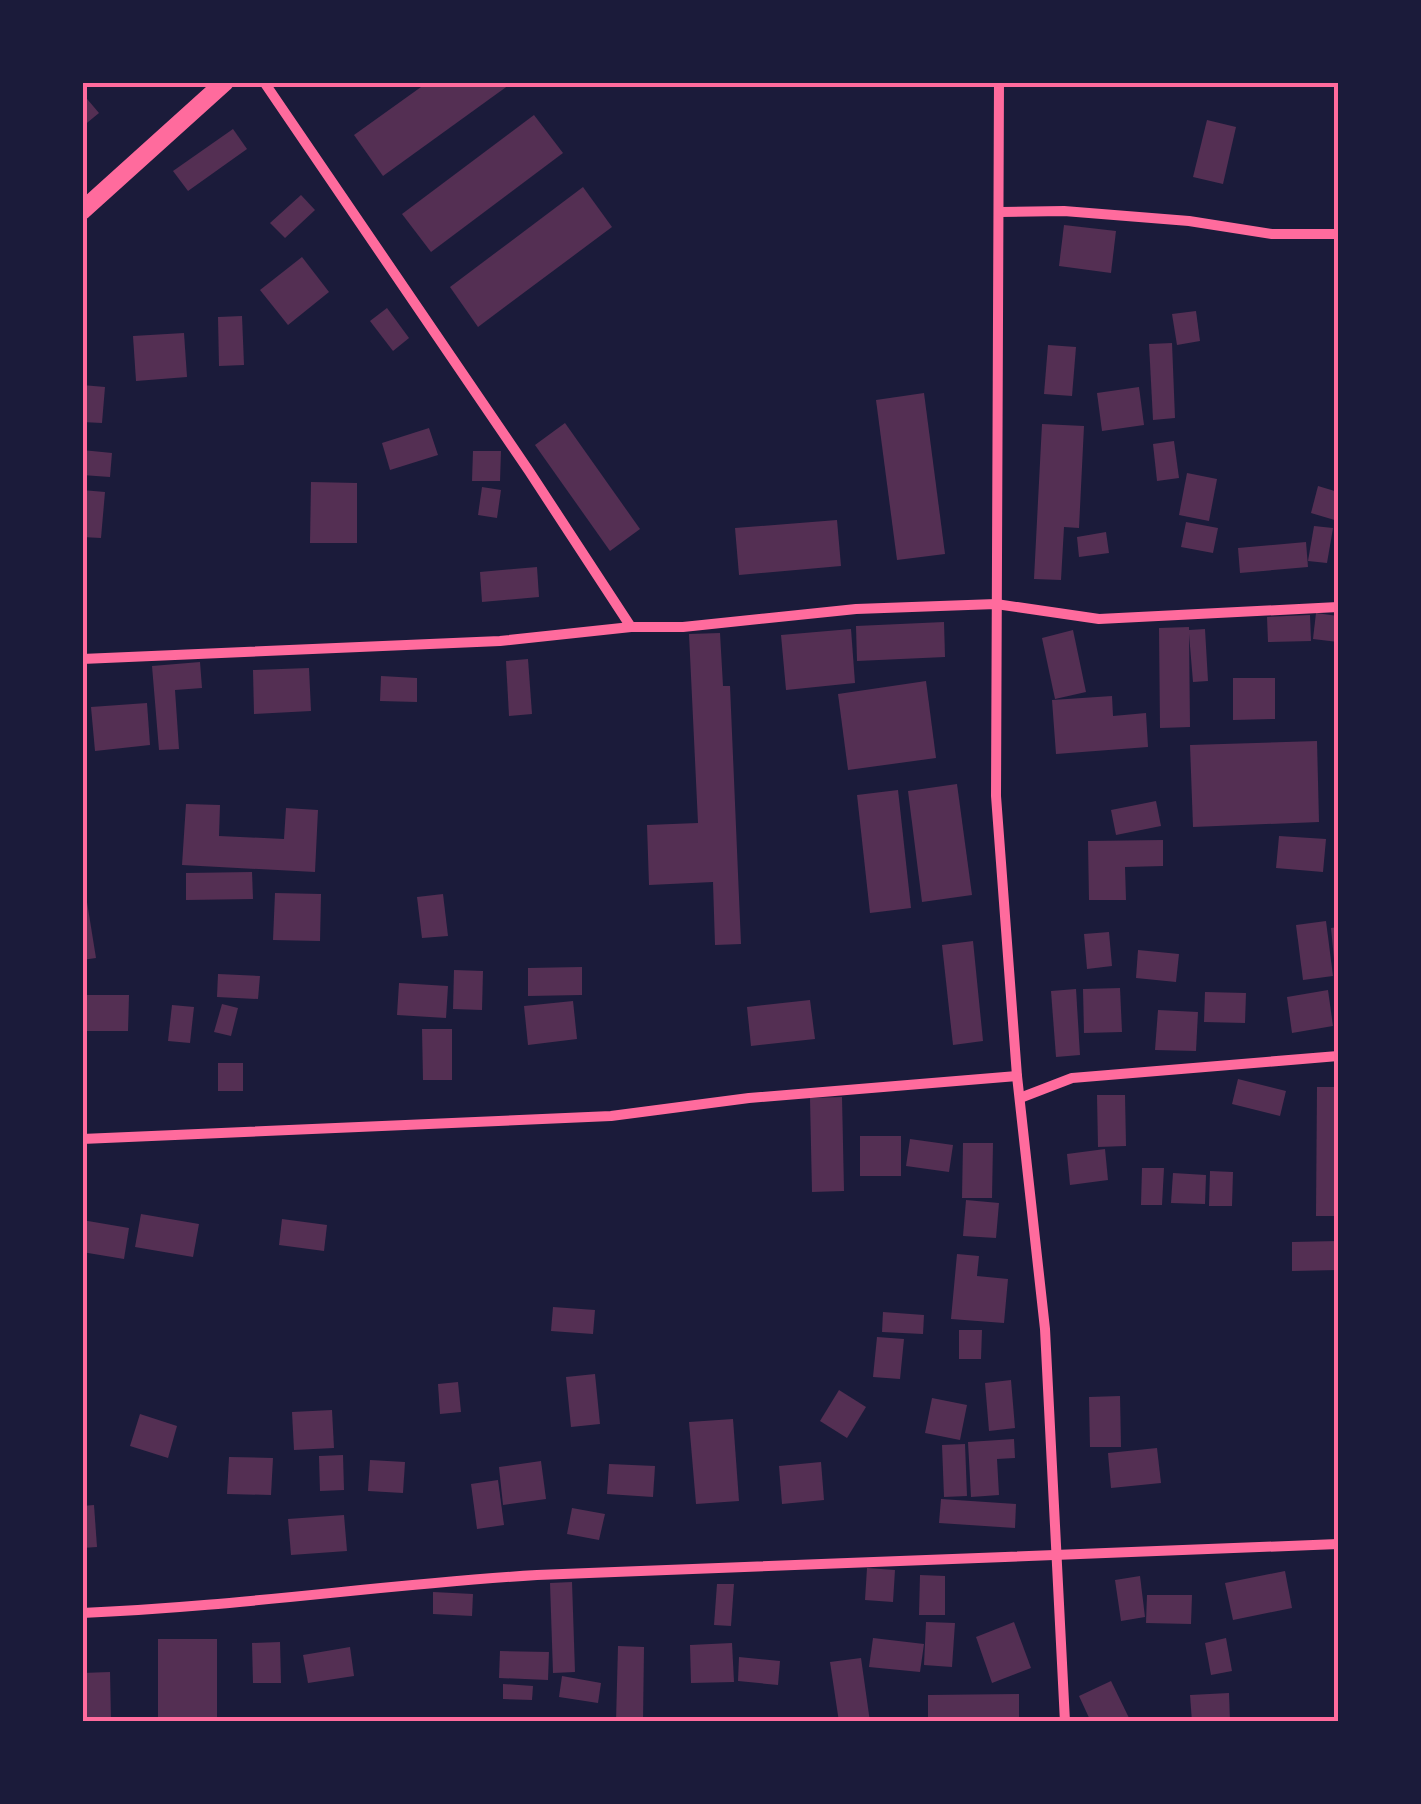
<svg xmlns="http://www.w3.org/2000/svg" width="1421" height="1804" viewBox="0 0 1421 1804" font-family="Ubuntu,sans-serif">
  <rect width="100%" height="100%" fill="#1b1b3a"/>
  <g fill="#542f53">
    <polygon points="428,82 513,82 383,176 354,135"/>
    <polygon points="82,93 99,113 82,127"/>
    <polygon points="534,115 563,153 431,252 402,214"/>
    <polygon points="1207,120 1236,127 1223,184 1193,177"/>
    <polygon points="233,129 247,149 188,191 173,171"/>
    <polygon points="583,187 612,227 478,327 450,287"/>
    <polygon points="301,195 315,210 285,238 270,223"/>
    <polygon points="1064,225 1116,231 1111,273 1059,266"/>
    <polygon points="302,257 329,292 288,325 260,290"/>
    <polygon points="387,308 409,338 393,351 370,321"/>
    <polygon points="1196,311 1200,341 1177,345 1172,314"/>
    <polygon points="242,316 244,365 219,366 218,317"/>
    <polygon points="184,333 187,377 136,381 133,336"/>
    <polygon points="1172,343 1175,418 1153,420 1149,344"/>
    <polygon points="1048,345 1076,347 1072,396 1044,394"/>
    <polygon points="82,385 105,387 102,423 82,422"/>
    <polygon points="1139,387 1144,425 1102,431 1097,393"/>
    <polygon points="924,393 945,554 897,560 876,400"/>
    <polygon points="565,423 640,529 610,551 535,445"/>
    <polygon points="1042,424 1084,426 1079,528 1064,527 1061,580 1034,579"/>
    <polygon points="429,428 438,455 390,470 382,443"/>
    <polygon points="1174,441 1179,478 1157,481 1153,444"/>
    <polygon points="82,450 112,453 110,477 82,475"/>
    <polygon points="473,451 501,451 500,481 472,481"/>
    <polygon points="1187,473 1217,479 1209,521 1179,515"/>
    <polygon points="311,482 357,483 357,543 310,543"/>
    <polygon points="1318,486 1338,492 1338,521 1311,513"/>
    <polygon points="482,487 501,490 497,518 478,515"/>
    <polygon points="82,490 105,492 101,538 82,537"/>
    <polygon points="837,520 841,566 739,575 735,528"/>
    <polygon points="1186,522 1218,528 1213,553 1181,547"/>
    <polygon points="1314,526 1333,528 1327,563 1308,561"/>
    <polygon points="1106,532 1109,553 1079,557 1077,537"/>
    <polygon points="1306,542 1308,567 1240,573 1238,548"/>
    <polygon points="537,567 539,597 482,602 480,572"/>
    <polygon points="1316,613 1338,616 1338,642 1313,639"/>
    <polygon points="1310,615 1311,641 1268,642 1267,617"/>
    <polygon points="944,622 945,657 857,661 856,626"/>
    <polygon points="1189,627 1189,630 1205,629 1208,681 1193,682 1189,634 1190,727 1160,728 1159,628"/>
    <polygon points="851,629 855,683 786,690 781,635"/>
    <polygon points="1073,630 1086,692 1055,699 1042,638"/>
    <polygon points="720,633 723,686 730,686 741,944 715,945 713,882 649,885 647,825 698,823 689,634"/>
    <polygon points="528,659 532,714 509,716 506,661"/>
    <polygon points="200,662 202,688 175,690 179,749 159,750 152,666"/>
    <polygon points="309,668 311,711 254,714 253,670"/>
    <polygon points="381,676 417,678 417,702 380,701"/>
    <polygon points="1233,678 1275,678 1275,719 1233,720"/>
    <polygon points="926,681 936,758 848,770 838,694"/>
    <polygon points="1112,696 1113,716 1146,713 1148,747 1056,754 1052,700"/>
    <polygon points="147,703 150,745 95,751 91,707"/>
    <polygon points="1317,741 1319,822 1193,827 1190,745"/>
    <polygon points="957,784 972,895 922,902 908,791"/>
    <polygon points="898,790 911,908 870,913 857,795"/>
    <polygon points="1156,801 1161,826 1116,835 1111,810"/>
    <polygon points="186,804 220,805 219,836 284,839 286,808 318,810 315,872 182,865"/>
    <polygon points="1279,836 1326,839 1323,872 1276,868"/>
    <polygon points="1163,840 1163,866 1125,867 1126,900 1089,900 1088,841"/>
    <polygon points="252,872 253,899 186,900 186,873"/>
    <polygon points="275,893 321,894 320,941 273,940"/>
    <polygon points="443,894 448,936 422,938 417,897"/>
    <polygon points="86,896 96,958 82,960 82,897"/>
    <polygon points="1326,921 1333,976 1303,980 1296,925"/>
    <polygon points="1338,927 1338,959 1334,959 1331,928"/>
    <polygon points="1109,932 1112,966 1087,969 1084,934"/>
    <polygon points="973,941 983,1041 953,1045 942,945"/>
    <polygon points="1138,950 1179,954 1176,982 1136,978"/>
    <polygon points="582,967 582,995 528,996 528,968"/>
    <polygon points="454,970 483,971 482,1010 453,1009"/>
    <polygon points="218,974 260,976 258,999 217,997"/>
    <polygon points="399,983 448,986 446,1018 397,1015"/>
    <polygon points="1120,988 1122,1032 1084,1033 1083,989"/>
    <polygon points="1076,989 1080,1055 1056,1057 1051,991"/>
    <polygon points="1328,990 1333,1026 1292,1033 1287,997"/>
    <polygon points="1205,992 1246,993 1245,1023 1204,1022"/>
    <polygon points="82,995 129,995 128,1031 82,1031"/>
    <polygon points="810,1000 815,1039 751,1046 747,1007"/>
    <polygon points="573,1001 577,1039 528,1045 524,1006"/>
    <polygon points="222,1004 238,1008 231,1036 214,1032"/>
    <polygon points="172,1005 194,1007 190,1043 168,1041"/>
    <polygon points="1158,1010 1198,1012 1196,1051 1155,1050"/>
    <polygon points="422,1029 452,1029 452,1080 423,1080"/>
    <rect x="218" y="1063" width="25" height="28"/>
    <polygon points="1238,1079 1286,1091 1280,1116 1232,1104"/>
    <polygon points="1317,1087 1338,1087 1338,1216 1316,1216"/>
    <polygon points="1097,1095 1125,1095 1126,1146 1098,1147"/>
    <polygon points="842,1097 844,1191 812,1192 810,1098"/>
    <rect x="860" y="1136" width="41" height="40"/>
    <polygon points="910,1139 953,1145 949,1172 906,1166"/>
    <polygon points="963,1143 993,1143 992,1198 962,1198"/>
    <polygon points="1105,1149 1108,1180 1070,1185 1067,1154"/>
    <polygon points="1142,1168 1164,1168 1162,1205 1141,1205"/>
    <polygon points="1210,1171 1233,1172 1232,1206 1209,1206"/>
    <polygon points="1173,1173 1206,1175 1205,1204 1171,1203"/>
    <polygon points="966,1200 999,1203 996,1238 963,1236"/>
    <polygon points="141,1214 199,1224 193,1257 135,1247"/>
    <polygon points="282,1219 327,1225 324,1251 279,1245"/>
    <polygon points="82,1220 129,1228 124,1259 82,1252"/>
    <polygon points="1338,1241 1338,1270 1292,1271 1292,1242"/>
    <polygon points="957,1254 979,1256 977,1276 1008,1279 1004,1323 951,1319"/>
    <polygon points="553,1307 595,1310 593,1334 551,1331"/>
    <polygon points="883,1312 924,1315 923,1334 882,1332"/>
    <polygon points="959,1330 982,1330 981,1359 959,1359"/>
    <polygon points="877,1337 904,1339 900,1379 873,1377"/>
    <polygon points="595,1374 600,1424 571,1427 566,1377"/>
    <polygon points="1011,1380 1015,1428 989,1431 985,1383"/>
    <polygon points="458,1382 461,1412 440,1414 438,1384"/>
    <polygon points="839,1390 866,1407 847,1438 820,1421"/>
    <polygon points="1120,1396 1121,1447 1090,1447 1089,1397"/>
    <polygon points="932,1398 967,1405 960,1440 925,1433"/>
    <polygon points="332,1410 334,1448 294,1450 292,1412"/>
    <polygon points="140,1414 177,1426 168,1458 130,1446"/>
    <polygon points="733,1419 739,1501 696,1504 689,1422"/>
    <polygon points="1014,1439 1015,1458 997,1459 999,1495 971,1497 968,1442"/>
    <polygon points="965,1444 967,1496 944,1497 942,1445"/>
    <polygon points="1157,1448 1161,1483 1111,1488 1108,1453"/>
    <polygon points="343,1455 344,1490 320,1491 319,1456"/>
    <polygon points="229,1457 273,1458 271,1495 227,1494"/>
    <polygon points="370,1460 405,1462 403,1493 368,1491"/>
    <polygon points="541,1461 546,1499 503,1505 499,1467"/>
    <polygon points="821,1462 824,1500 782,1504 779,1466"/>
    <polygon points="609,1464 655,1466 653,1497 607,1494"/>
    <polygon points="498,1480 504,1525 477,1529 471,1484"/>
    <polygon points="941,1499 1016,1504 1015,1528 939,1523"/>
    <polygon points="94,1505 97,1547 82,1548 82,1506"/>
    <polygon points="572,1508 605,1514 599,1540 567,1534"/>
    <polygon points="344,1515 347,1551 291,1555 288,1519"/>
    <polygon points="867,1568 895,1570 893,1602 865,1600"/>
    <polygon points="1285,1571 1292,1608 1233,1620 1225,1583"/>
    <polygon points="920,1575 945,1576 945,1615 919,1615"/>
    <polygon points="1140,1576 1145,1617 1121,1621 1115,1580"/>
    <polygon points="572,1582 575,1672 553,1673 550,1583"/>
    <polygon points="717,1584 734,1584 731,1626 714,1625"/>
    <polygon points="433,1592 473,1594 472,1616 433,1614"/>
    <polygon points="1147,1595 1192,1595 1191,1624 1146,1623"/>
    <polygon points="926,1622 955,1623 952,1667 924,1665"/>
    <polygon points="1014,1622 1031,1668 992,1683 976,1637"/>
    <polygon points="873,1638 924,1644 920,1672 869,1667"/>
    <polygon points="1226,1638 1232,1671 1211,1675 1205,1643"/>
    <polygon points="158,1639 217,1639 217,1722 158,1720"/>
    <polygon points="280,1642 281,1683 253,1683 252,1643"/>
    <polygon points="732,1643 734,1682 691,1683 690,1645"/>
    <polygon points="618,1646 644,1647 643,1722 616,1722"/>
    <polygon points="350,1647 354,1676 308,1683 303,1655"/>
    <polygon points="500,1651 549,1652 548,1680 499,1678"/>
    <polygon points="739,1657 780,1661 778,1685 738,1681"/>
    <polygon points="861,1658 870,1722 839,1722 830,1662"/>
    <polygon points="110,1672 111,1720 82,1721 82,1673"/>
    <polygon points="562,1676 601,1683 598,1703 559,1697"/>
    <polygon points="1111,1681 1130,1720 1091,1722 1079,1696"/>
    <polygon points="503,1684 533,1686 532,1700 503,1699"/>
    <polygon points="1229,1693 1230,1722 1192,1722 1190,1695"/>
    <polygon points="1019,1694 1019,1722 928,1722 928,1695"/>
  </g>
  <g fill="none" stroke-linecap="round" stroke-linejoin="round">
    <g stroke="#ff6b9d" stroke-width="10">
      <polyline points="264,82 529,471 631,627"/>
      <polyline points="999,82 996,796 1017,1076 1045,1329 1065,1722"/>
      <polyline points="1001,212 1064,211 1189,221 1272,234 1338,234"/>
      <polyline points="82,659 500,641 631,627 683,627 856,609 996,604 1099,619 1338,607"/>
      <polyline points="1020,1098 1072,1078 1338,1056"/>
      <polyline points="82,1139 611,1116 749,1098 1017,1076"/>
      <path d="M82,1613C235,1607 385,1584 537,1575L1338,1544"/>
    </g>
    <polyline stroke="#ff6b9d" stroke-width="18" points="82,211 225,82"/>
  </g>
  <rect width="1421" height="1804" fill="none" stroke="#1b1b3a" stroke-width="170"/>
  <rect x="85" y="85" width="1251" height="1634" fill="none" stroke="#ff6b9d" stroke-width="4"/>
</svg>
